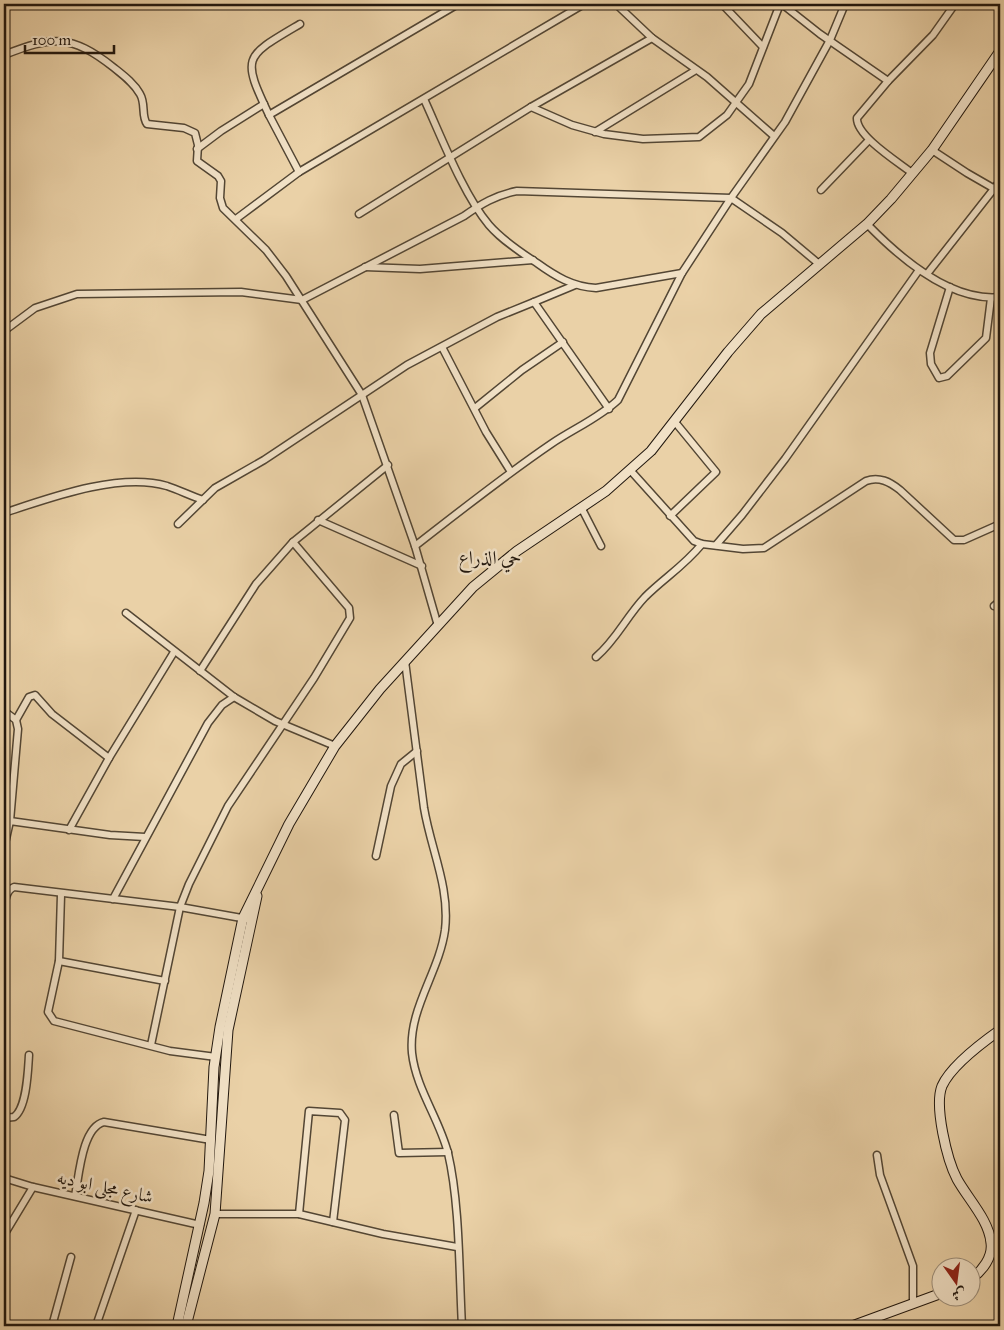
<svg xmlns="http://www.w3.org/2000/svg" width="1004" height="1330" viewBox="0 0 1004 1330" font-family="'IM FELL Great Primer',Amiri,serif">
  <rect width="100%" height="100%" fill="#ead1a7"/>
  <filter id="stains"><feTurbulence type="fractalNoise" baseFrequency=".004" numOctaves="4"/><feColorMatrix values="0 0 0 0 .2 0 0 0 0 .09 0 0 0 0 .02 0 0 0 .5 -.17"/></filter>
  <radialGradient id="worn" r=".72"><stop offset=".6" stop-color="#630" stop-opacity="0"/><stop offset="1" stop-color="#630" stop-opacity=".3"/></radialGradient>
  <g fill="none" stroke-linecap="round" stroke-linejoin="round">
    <g stroke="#534634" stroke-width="9">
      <g id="street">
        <polyline points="616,4 652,38 707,77 774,136"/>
        <polyline points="722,4 763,47"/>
        <polyline points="782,4 820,34 888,81"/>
        <polyline points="4,9 9,4"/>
        <path d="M4,55C52,36 71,34 113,67C123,75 134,83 140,94C146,104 141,116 147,124L184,128L195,133L198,145L197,161L218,176L221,181L220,198L223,208L266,250L286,276L362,395L415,546L438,626"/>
        <path d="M424,99C441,136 463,194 489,225C502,240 520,252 537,263C555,276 573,287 596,288L682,273"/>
        <polyline points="531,107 572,125 604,134 643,139 699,137 727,115 749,84 780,4"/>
        <path d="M269,115C241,56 244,57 300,24"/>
        <polyline points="595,132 696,70"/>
        <polyline points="197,149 221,131 264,104"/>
        <polyline points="932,150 967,173 1000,192"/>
        <polyline points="299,172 269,115 458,4"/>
        <path d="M912,173C898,162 856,136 857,118L888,81L933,35L955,4"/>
        <polyline points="821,190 869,140"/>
        <polyline points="359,214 531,107 652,38"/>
        <polyline points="236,219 299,172 584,4"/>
        <path d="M867,224C899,257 951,302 1000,297"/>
        <polyline points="365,267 420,269 533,260"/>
        <polyline points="927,274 1000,181"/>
        <polyline points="950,287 930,353 931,364 939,378 947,376 986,338 991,298"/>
        <polyline points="534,302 575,285"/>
        <path d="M4,331L35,308L77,294L241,292L302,300L464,216C481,204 496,195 517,191L731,198L782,233L819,264"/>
        <polyline points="442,347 486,432 511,472"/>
        <polyline points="475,408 522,370 563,342"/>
        <path d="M631,471L694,541L702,544L743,549L764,548L866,481C879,476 890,482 900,490L954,540H964L1000,524"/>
        <polyline points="582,509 601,546"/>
        <path d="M4,513C49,498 119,472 167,486C179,490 191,496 203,500"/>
        <polyline points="670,516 716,472 675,422"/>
        <polyline points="318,520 422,566"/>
        <polyline points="178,524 215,488 264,460 407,365 497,317 534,302 609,409"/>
        <polyline points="716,545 742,515 785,459 919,270"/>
        <path d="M415,546C460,511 504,476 551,444C573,429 599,418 618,400L682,273L731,198L785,122L830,40L845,4"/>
        <polyline points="994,606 1000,601"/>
        <polyline points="126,613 234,697 275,721 335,746"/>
        <path d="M596,657C617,639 626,617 645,597C664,578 683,567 702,544"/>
        <path d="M405,661L424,808C431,850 450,887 445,930C439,973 408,1009 412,1053C416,1089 439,1118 448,1153C460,1204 459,1273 462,1326"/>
        <polyline points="200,671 256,584 293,542 388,465"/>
        <polyline points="4,711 16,720 18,729 10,821"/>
        <polyline points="16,720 29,697 35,695 52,714 109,758"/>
        <polyline points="69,830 109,758 174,652"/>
        <polyline points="4,848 10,821 110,835 145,837"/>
        <polyline points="376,856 391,786 401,764 417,751"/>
        <polyline points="61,895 59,961 48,1012 54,1021 170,1051 216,1057"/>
        <polyline points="113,899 208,723 222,705 234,697"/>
        <path d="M4,912C5,903 5,891 14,887L180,907L247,919"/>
        <polyline points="59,961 165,981"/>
        <polyline points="151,1045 180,907 189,884 228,806 314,678 350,618 349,608 293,542"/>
        <polyline points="394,1115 399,1153 448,1152"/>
        <path d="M4,1118L14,1117C27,1108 28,1070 29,1055"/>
        <polyline points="877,1155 880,1175 913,1266 913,1303"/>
        <polyline points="4,1178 33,1187 200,1225"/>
        <path d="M75,1196C79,1176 82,1127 104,1122L211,1140"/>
        <polyline points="215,1214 299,1214 383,1234 457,1247"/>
        <polyline points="299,1214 309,1111 340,1113 345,1120 333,1222"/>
        <polyline points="4,1235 33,1187"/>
        <polyline points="52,1326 71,1257"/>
        <polyline points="96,1326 136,1210"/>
      </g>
    </g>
    <g stroke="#21170e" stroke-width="11">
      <g id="secondary">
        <path d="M972,1278C982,1271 993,1257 991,1243C989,1220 968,1199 957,1179C947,1160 934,1106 942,1086C951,1066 983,1042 1000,1030"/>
        <polyline points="177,1326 204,1203 209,1171 214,1067 220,1027 243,918 289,824 335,746 380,689 473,587 517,551 606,491 651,451 728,352 761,314 867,224 891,199 932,150 1000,51"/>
        <polyline points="186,1326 215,1214 228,1030 257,896"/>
        <polyline points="852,1326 942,1293"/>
      </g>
    </g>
    <use href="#street" stroke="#f1e1c6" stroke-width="6"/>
    <use href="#secondary" stroke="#f1e1c6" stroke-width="9"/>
  </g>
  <g text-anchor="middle" stroke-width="5" stroke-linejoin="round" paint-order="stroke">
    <g font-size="18" fill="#21170e" stroke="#f1e1c6">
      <text transform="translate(105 1187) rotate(12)" y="6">شارع مجلى ابو ديه</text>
    </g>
    <g font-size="19" fill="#21170e" stroke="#f1e1c6">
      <text x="490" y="564">حي الذراع</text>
    </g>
  </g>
  <rect width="1004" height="1330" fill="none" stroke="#ead1a7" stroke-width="20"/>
  <rect x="5" y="5" width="994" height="1320" fill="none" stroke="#21170e" stroke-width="2.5"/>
  <rect x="10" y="10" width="984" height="1310" fill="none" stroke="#21170e"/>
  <g transform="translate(956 1282) rotate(166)"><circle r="24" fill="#f1e1c6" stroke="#9e907c"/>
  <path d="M0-4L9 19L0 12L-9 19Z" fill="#8f2418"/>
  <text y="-8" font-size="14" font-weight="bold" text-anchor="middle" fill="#21170e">ش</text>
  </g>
  <path d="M25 45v8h89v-8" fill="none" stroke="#21170e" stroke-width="2.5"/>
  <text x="32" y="45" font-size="15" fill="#21170e" stroke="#f1e1c6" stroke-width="4" paint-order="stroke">100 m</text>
  <rect width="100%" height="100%" filter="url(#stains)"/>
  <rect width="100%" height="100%" fill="url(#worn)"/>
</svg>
